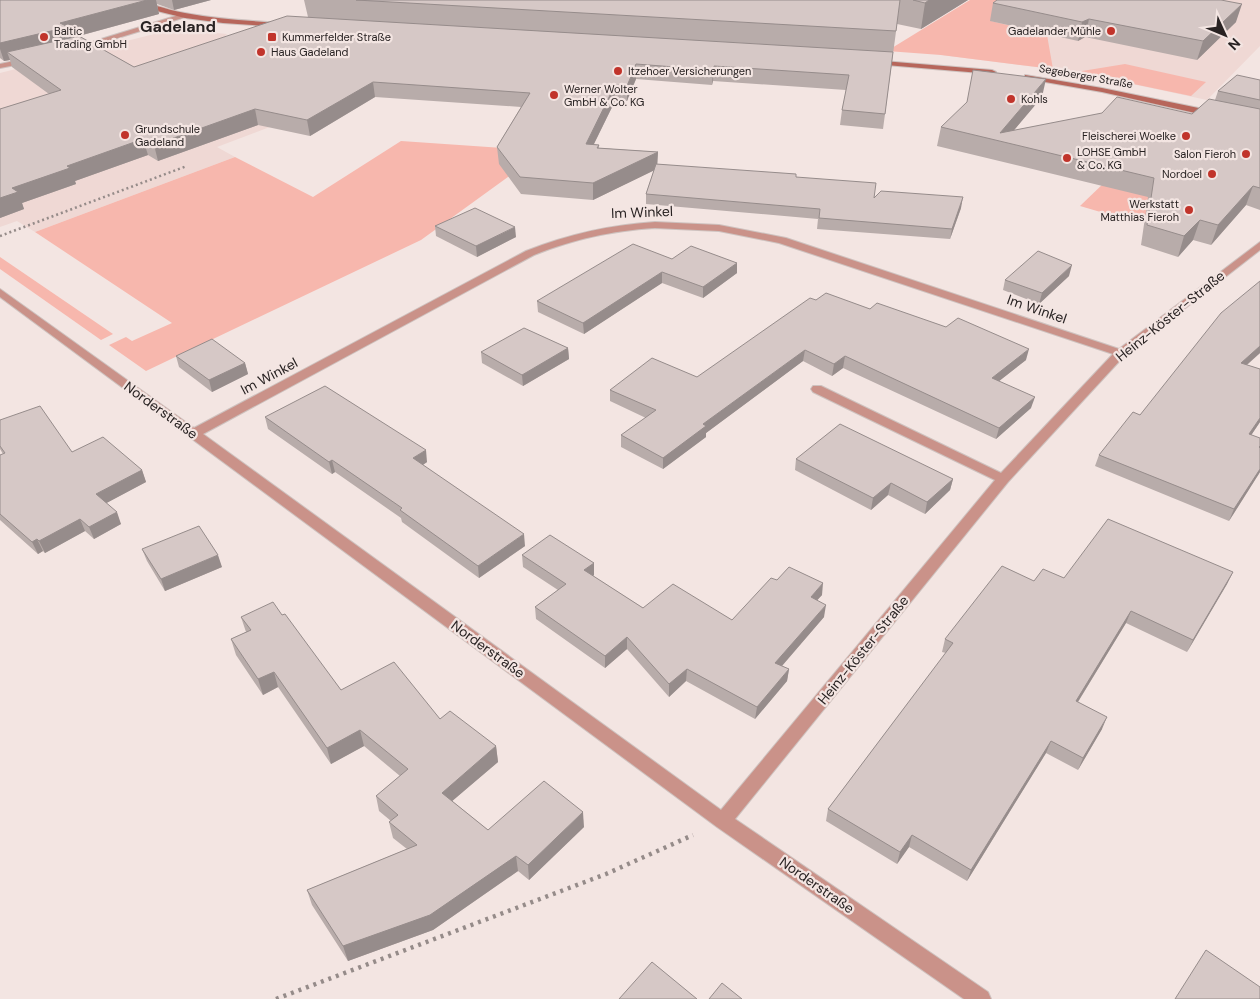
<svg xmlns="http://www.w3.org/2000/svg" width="1260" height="999" viewBox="0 0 1260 999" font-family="'DM Sans',sans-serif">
  <rect width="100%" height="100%" fill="#f3e5e2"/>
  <g fill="#efd8d4">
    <polygon points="970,0 1260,0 1260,46 1207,100 1076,72 941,55"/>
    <polygon points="174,29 227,34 216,47 283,122 217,147 235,157 35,232 17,221 0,227 0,73"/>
  </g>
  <g fill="#f7b7ad">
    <polygon points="970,0 1020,0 991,21 1047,35 1053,69 941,55 887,51"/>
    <polygon points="1125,64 1206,82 1191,96 1076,72"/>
    <polygon points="401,141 544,151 421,240 146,371 109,345 126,337 132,341 172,323 35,232 235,157 313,197"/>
    <polygon points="1106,181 1163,199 1138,223 1080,206"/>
    <polygon points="0,257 113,334 101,340 0,269"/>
  </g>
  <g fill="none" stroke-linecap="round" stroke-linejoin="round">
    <g stroke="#cec2bf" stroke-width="2">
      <path id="minor" d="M655,222L719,225L786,238L1119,349L1260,242V250L1125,355L1008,482L735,819L988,992L991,999H964L717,827L0,297V289L194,428L526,251C569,234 609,225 655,222ZM655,228L719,231L779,243L1113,354L1001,473L821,386H813L811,389L813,392L995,480L721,810L203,434L534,255C575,239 610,231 655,228Z"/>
    </g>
    <g stroke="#cec2bf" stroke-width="2">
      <g id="tertiary">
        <polygon points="182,14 189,16 79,50 72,48"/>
        <polygon points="28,58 32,60 31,62 0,68 0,64"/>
      </g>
    </g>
    <g stroke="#cec2bf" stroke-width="2">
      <g id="secondary">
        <path d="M125,0C145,0 165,10 185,13C217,19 249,21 281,23L285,25L281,27L223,23L185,18L145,8Z"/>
        <polygon points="871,60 992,70 996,72 992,74 874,64 870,62"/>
        <polygon points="1025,75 1102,88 1213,111 1217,114 1213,117 1102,92 1028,79 1025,79"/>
      </g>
    </g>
    <polyline stroke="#958b89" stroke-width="2.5" stroke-dasharray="2 3" stroke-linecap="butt" points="0,236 187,166"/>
    <polyline stroke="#958b89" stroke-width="4.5" stroke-dasharray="3 5" stroke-linecap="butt" points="276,999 606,874 693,835"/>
    <use href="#minor" fill="#ca9289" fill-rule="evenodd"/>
    <use href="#tertiary" fill="#ca9289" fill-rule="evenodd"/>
    <use href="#secondary" fill="#b7665b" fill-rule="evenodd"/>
  </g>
  <g fill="#b8acaa">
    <polygon points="0,0 211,0 174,10 157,4 159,14 79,36 134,67 308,17 304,0 968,0 921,29 897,24 883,129 840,125 842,110 846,90 713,81 712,85 636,79 627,101 615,101 594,144 599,145 599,148 658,152 657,164 796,177 874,198 961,208 950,239 817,229 818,219 646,204 646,194 654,170 593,200 521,194 499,164 497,147 521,107 375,97 310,136 258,125 158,161 148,155 75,181 76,184 22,203 24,209 0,218 0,109 49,94 12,67 10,60 4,61 0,58"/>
    <polygon points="1229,2 1236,22 1197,60 1085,37 1078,41 990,21 993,3"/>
    <polygon points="1260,80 1260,210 1246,205 1211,245 1193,240 1178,257 1141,245 1148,197 937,146 941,127 1042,97 1014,130 1192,114 1215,100 1218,91"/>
    <polygon points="435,226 516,237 477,257 436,236"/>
    <polygon points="672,259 737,263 737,273 703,298 662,283 584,334 538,312 537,301"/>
    <polygon points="1069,276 1039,304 1003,290 1005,280"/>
    <polygon points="1260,281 1260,353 1247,365 1260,369 1260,422 1251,435 1260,472 1229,521 1095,466 1099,455 1140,415"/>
    <polygon points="816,300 870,309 1026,360 999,381 1031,408 996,439 843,368 832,376 803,361 706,433 706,437 663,469 621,447 621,435 646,418 610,401 610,390 697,377"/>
    <polygon points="568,348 569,359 523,386 482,363 481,352"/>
    <polygon points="176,356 245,363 248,374 212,392 179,367"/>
    <polygon points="265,417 427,462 423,465 525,546 479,578 402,522 401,518 335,472 332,474 268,429"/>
    <polygon points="0,420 72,452 142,470 146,482 106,503 121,524 94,539 85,531 45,553 43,551 38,554 0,520 0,455 3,454 0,449"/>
    <polygon points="796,459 953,479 950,490 925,514 888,495 871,510 795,470"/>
    <polygon points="142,549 222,567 165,591 147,561"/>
    <polygon points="522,555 594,563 594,575 593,576 643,608 732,620 777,580 822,595 817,600 824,617 782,666 789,669 787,681 755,719 686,681 669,697 627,649 605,668 536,619 535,607 558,590 523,567"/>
    <polygon points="1233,572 1227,584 1187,652 1126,623 1078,702 1102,729 1078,770 1046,753 967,881 909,847 897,864 826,821 828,809 946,653 942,652 945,639 1034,581 1064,578"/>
    <polygon points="282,615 341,690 440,719 496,746 498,762 452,801 488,830 584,827 529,880 518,871 433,930 348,961 312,905 307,890 407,849 393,838 389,822 391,821 379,811 376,796 400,776 364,746 331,764 278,687 263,695 236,655 231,639 246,632 241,617"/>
  </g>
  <g fill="#968c8b">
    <polygon points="147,0 156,0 159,14 71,38 7,52 10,60 4,61 0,49 0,43 60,23"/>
    <polygon points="172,0 211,0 174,10"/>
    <polygon points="929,0 968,0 921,29 925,3"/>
    <polygon points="1242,4 1236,22 1197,60 1203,41"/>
    <polygon points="1089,19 1085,37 1078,41 1082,22"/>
    <polygon points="636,64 636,79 627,101 627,86"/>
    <polygon points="714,66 713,81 712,85 713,70"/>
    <polygon points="1046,79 1042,97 1004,142 1000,133"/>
    <polygon points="373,82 375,97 310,136 307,120"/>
    <polygon points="615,85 615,101 586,160 586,144"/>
    <polygon points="255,109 258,125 158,161 154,145"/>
    <polygon points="143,139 148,155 75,181 76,184 22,203 24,209 0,218 0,198 12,188 67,166"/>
    <polygon points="658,152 657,169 593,200 593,183"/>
    <polygon points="1253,186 1246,205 1211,245 1218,225"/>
    <polygon points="963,197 961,208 950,239 952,229"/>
    <polygon points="1200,220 1193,240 1178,257 1184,236"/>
    <polygon points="515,227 516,237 477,257 476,246"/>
    <polygon points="737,263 737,273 703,298 703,287"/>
    <polygon points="1072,265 1069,276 1039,304 1042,293"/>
    <polygon points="662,272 662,283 584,334 583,323"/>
    <polygon points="1260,346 1260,353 1236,374 1241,363"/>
    <polygon points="568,348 569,359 523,386 522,375"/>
    <polygon points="1029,349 1026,360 989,389 992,378"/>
    <polygon points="805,350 803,361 706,433 706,437 663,469 663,458 703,424"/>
    <polygon points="845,356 843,368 832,376 834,364"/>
    <polygon points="245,363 248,374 212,392 209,380"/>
    <polygon points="1035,397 1031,408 996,439 999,428"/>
    <polygon points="1260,418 1260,422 1244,446 1249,434"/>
    <polygon points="426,450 427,462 415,470 413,458"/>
    <polygon points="332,460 335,472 332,474 329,462"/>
    <polygon points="1260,469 1260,472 1229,521 1234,509"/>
    <polygon points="142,470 146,482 101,506 96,494"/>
    <polygon points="953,479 950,490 925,514 927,502"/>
    <polygon points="891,483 888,495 871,510 873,498"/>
    <polygon points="117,512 121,524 94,539 89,527"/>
    <polygon points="80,519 85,531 45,553 39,541"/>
    <polygon points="524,534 525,546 479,578 478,566"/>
    <polygon points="37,539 43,551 38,554 32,542"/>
    <polygon points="218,555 222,567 165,591 161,579"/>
    <polygon points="594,563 594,575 585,582 584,570"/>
    <polygon points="1233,572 1227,584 1187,652 1193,640"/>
    <polygon points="823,583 822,595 809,609 811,597"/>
    <polygon points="826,605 824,617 774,675 775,663"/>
    <polygon points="1131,611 1126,623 1071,713 1076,701"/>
    <polygon points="627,637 627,649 605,668 605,656"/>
    <polygon points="687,669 686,681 669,697 669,684"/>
    <polygon points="789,669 787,681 755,719 757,707"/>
    <polygon points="274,672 278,687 263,695 258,679"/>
    <polygon points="1107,717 1102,729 1078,770 1083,758"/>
    <polygon points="360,730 364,746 331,764 327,748"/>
    <polygon points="1051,741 1046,753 967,881 971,870"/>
    <polygon points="496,746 498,762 444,808 442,793"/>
    <polygon points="583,812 584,827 529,880 528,865"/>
    <polygon points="912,835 909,847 897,864 900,852"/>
    <polygon points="516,856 518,871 433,930 348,961 343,946"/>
  </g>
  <g fill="#d6c8c6" stroke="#968c8b">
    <polygon points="0,0 147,0 60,23 68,27 0,43"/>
    <polygon points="356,0 900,0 896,31"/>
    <polygon points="913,0 929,0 925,3"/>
    <polygon points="997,0 1221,0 1242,4 1203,41 1089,19 1082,22 993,3"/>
    <polygon points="287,16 893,52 885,114 842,110 849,75 714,66 713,70 636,64 627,86 615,85 586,144 599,145 597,148 658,152 593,183 520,177 497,147 530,93 373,82 307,120 255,109 154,145 143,139 67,166 70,168 12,188 18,192 0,198 0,109 61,90 7,52 79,36 134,67"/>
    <polygon points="973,70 1046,79 1000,133 1102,113 1117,97 1192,114 1209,99 1260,109 1260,188 1253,186 1218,225 1200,220 1184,236 1147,225 1154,178 941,127 967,102"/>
    <polygon points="1237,75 1260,80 1260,100 1218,91"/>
    <polygon points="656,164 796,174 796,177 876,183 874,198 881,191 963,197 952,229 819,218 820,209 646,194"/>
    <polygon points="475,208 515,227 476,246 435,226"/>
    <polygon points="633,244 672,259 691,246 737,263 703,287 662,272 583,323 537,301"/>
    <polygon points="1038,251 1072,265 1042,293 1005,280"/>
    <polygon points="1260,281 1260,346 1241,363 1260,369 1260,418 1249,434 1260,438 1260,446 1259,447 1260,448 1260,469 1234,509 1099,455 1133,412 1140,415 1221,313"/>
    <polygon points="826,293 870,309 877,303 946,327 958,318 1029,349 992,378 1035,397 999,428 845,356 834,364 805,350 703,424 706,426 663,458 621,435 656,410 610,390 652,358 697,377 810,298 816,300"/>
    <polygon points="524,328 568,348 522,375 481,352"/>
    <polygon points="212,339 245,363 209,380 176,356"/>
    <polygon points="325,386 426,450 413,458 524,534 478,566 400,510 402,508 332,460 329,462 265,417"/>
    <polygon points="40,406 72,452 103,437 142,470 96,494 117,512 89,527 80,519 39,541 37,539 32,542 0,514 0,455 5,453 0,446 0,420"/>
    <polygon points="840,424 953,479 927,502 891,483 873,498 796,459"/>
    <polygon points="1108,519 1233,572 1193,640 1131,611 1076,701 1107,717 1083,758 1051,741 971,870 912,835 900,852 828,809 953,643 945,639 1002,566 1034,581 1043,569 1064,578"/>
    <polygon points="199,526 218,555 161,579 142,549"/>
    <polygon points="550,535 594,563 584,570 643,608 673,584 732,620 771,578 777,580 789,567 823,583 811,597 826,605 775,663 789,669 757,707 687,669 669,684 627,637 605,656 535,607 566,584 522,555"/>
    <polygon points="273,602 282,615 285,614 341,690 394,662 440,719 450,711 496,746 442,793 488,830 544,781 583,812 528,865 516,856 430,915 343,946 307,890 417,845 389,822 398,815 376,796 408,769 360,730 327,748 274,672 258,679 231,639 251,630 241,617"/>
    <polygon points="1206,950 1260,987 1260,999 1175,999"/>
    <polygon points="652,962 697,999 619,999"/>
    <polygon points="722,983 742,999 709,999"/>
  </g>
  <g fill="#c1342b" stroke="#f3e5e2" stroke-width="2">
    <circle cx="1111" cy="31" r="5"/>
    <circle cx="44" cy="37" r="5"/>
    <rect x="267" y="32" width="10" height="10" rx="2.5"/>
    <circle cx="261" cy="52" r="5"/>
    <circle cx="618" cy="71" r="5"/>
    <circle cx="554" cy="95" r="5"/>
    <circle cx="1011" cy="99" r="5"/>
    <circle cx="125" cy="135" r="5"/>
    <circle cx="1186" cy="136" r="5"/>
    <circle cx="1246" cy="154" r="5"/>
    <circle cx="1067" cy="158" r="5"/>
    <circle cx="1212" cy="174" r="5"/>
    <circle cx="1189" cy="210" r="5"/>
  </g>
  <g text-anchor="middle" stroke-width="4.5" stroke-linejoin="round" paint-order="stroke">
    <g font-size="11" fill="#282222" stroke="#f3e5e2" text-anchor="start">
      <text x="54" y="35">Baltic<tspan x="54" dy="13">Trading GmbH</tspan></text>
      <text x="1101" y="35" text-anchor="end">Gadelander Mühle</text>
      <text x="282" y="41">Kummerfelder Straße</text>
      <text x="271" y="56">Haus Gadeland</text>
      <text x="628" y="75">Itzehoer Versicherungen</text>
      <text x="564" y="93">Werner Wolter<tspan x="564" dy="13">GmbH &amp; Co. KG</tspan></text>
      <text x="1021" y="103">Kohls</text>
      <text x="135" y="133">Grundschule<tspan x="135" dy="13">Gadeland</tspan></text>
      <text x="1176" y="140" text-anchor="end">Fleischerei Woelke</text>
      <text x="1077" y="156">LOHSE GmbH<tspan x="1077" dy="13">&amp; Co. KG</tspan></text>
      <text x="1236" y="158" text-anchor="end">Salon Fieroh</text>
      <text x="1202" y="178" text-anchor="end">Nordoel</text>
      <text x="1179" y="208" text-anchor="end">Werkstatt<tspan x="1179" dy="13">Matthias Fieroh</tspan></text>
    </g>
    <g font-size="11" fill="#282222" stroke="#f3e5e2">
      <text transform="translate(1086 76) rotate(10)" y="4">Segeberger Straße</text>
    </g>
    <g font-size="14" fill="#282222" stroke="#f3e5e2">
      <text transform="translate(642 212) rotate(-2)" y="5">Im Winkel</text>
      <text transform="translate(1037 309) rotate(19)" y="5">Im Winkel</text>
      <text transform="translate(1170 316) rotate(-39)" y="5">Heinz-Köster-Straße</text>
      <text transform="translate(269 376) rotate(-28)" y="5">Im Winkel</text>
      <text transform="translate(161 410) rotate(36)" y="5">Norderstraße</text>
      <text transform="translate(488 649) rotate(36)" y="5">Norderstraße</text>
      <text transform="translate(863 650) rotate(-51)" y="5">Heinz-Köster-Straße</text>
      <text transform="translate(817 885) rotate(35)" y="5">Norderstraße</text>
    </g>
    <g font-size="16" font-weight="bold" fill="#282222" stroke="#f3e5e2">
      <text x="178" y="32">Gadeland</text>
    </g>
  </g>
  <g transform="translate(1225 35) rotate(134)" stroke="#f3e5e2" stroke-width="4" paint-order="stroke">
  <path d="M0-4L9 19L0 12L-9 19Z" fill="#282222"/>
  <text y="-8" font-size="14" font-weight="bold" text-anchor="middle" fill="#282222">N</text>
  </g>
</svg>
